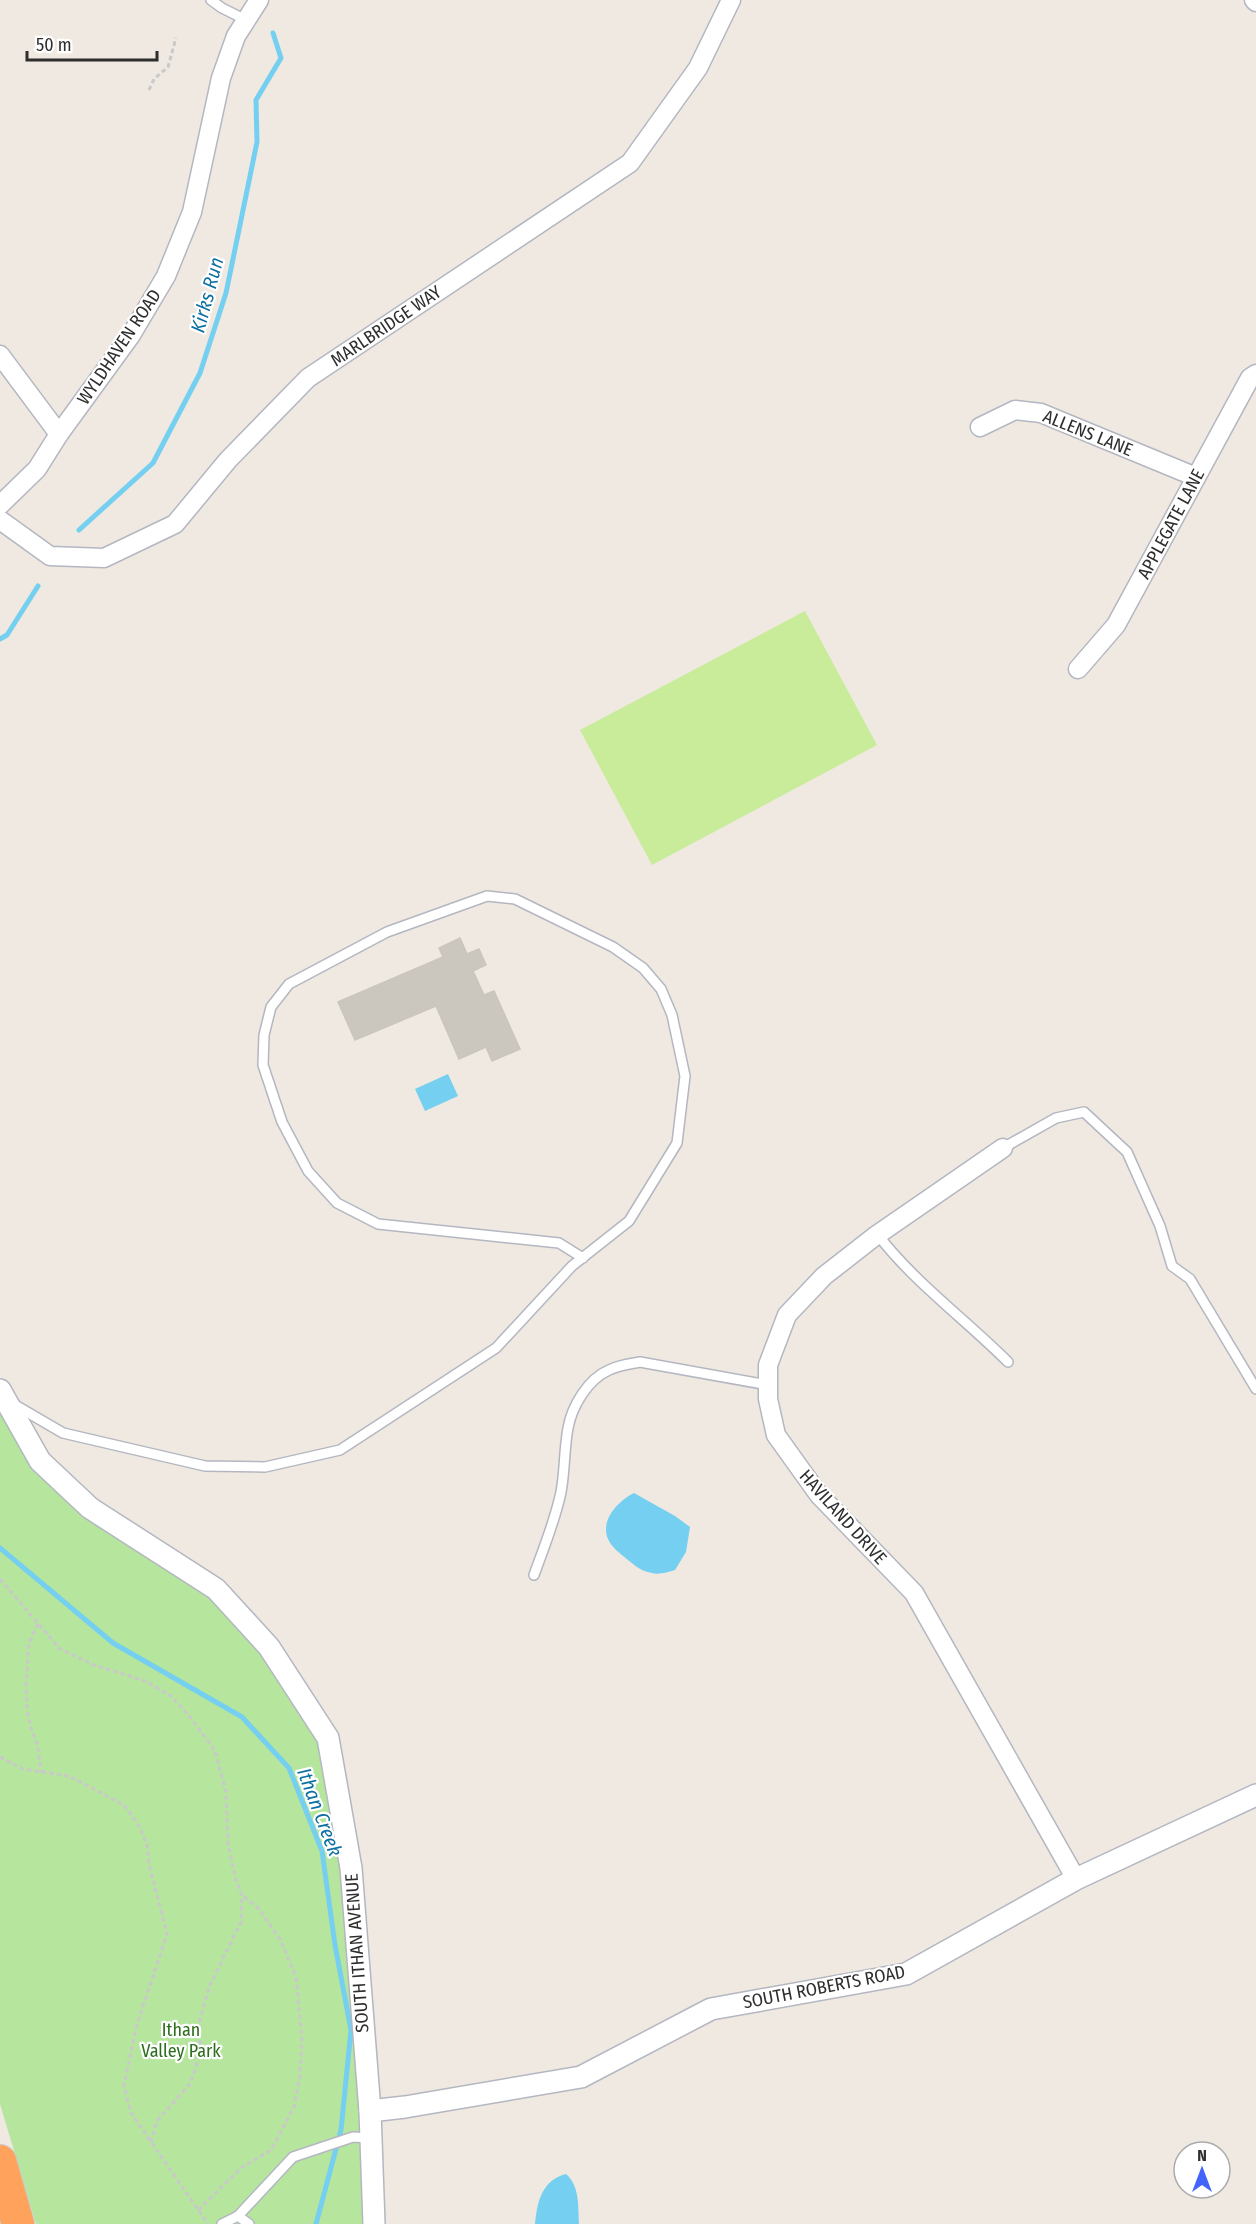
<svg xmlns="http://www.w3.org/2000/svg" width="1256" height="2224" viewBox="0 0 1256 2224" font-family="'Fira Sans Condensed',sans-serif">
  <rect width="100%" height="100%" fill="#efe9e1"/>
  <polygon fill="#b6e59e" points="0,1390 40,1460 216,1589 328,1738 374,2224 36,2224 0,2104"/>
  <polygon fill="#c9ec9a" points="805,611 877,745 652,865 580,730"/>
  <g fill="#75cff0">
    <polygon points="448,1074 458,1096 425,1111 415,1089"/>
    <path d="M634,1493L675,1516L690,1527L686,1552L675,1570C668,1572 659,1575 652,1573C640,1571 636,1566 628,1560C621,1554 612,1548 608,1539C600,1520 618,1501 634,1493Z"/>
    <path d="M566,2174C580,2186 578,2207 579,2224H535C537,2202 542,2180 566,2174Z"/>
  </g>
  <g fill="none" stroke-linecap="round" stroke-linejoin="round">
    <g stroke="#75cff0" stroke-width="5">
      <polyline points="79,530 153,463 200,373 226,293 257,142 256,100 281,58 273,33"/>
      <polyline points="0,639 7,635 38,586"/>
      <polyline points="0,1548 113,1643 242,1717 289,1768 322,1851 335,1945 351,2030 341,2130 316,2224"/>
    </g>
  </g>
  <polygon fill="#cbc7bf" stroke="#cbc5ba" stroke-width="1.5" points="460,938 467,954 479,949 486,965 473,971 484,995 494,991 520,1049 492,1061 486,1047 459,1059 436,1006 355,1040 338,1002 443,957 439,948"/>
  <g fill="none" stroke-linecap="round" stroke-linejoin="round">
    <g stroke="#b4b7c1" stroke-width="12">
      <g id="service">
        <polyline points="211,0 222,8 246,20"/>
        <polyline points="1003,1148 1056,1118 1084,1112 1127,1152 1160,1226 1172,1266 1190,1279 1256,1389"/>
        <path d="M878,1235C915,1283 965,1319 1008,1362"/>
        <polyline points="15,1405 63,1433 205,1466 265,1467 340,1450 496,1348 572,1266 629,1221 677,1143 685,1076 672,1015 661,989 643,968 613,947 515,899 487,896 387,932 289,984 271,1007 264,1035 263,1065 282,1122 308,1171 337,1203 378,1224 559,1243 583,1258"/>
        <path d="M534,1575C544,1547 555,1521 561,1492C565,1471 564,1449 568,1428C572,1406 588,1379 609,1370C619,1365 629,1364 640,1362L768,1385"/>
        <polyline points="222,2224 238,2216"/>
        <polyline points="249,2224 238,2216 293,2157 353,2137 370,2138"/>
      </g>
    </g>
    <g stroke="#b4b7c1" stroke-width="21">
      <g id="minor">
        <polyline points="1254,0 1256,2"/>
        <polyline points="0,355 59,434"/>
        <polyline points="980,427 1015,410 1041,413 1196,477"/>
        <polyline points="0,505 37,469 59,434 131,335 166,276 192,212 221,78 236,36 259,0"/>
        <polyline points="0,520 50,556 104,558 175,524 228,460 308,378 630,163 698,68 731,0"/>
        <polyline points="1078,669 1116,625 1250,378 1256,374"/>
        <polyline points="1003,1148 874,1237 824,1276 787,1315 768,1365 768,1399 776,1435 819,1495 914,1593 1076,1879"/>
      </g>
    </g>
    <g stroke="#b4b7c1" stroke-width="24">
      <g id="tertiary">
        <polyline points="0,1390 40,1461 90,1508 216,1589 269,1647 328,1738 351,1868 370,2111 374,2224"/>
        <polyline points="370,2111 405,2107 581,2077 711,2009 906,1974 1076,1879 1256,1795"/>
      </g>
    </g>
    <g stroke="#c9c9c9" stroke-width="34">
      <polyline id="motorway" points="0,2161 18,2224"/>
    </g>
    <g stroke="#c9c9c9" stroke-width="3" stroke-dasharray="4.5 3" stroke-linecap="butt">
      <polyline points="149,90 154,79 168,67 176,38"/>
      <polyline points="0,1579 60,1649 94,1665 145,1681 171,1696 192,1719 215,1751 226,1792 228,1844 236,1880 242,1895 241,1922 210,1985 200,2019 200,2043 196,2068 189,2085 157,2121 151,2142"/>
      <polyline points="38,1624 29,1643 26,1685 27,1709 31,1728 38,1747 41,1772"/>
      <polyline points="0,1757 23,1769 69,1776 124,1805 138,1824 147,1844 149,1864 167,1934 136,2028 124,2086 131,2113 208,2224"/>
      <polyline points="198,2210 241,2168 271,2150 294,2107 300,2075 302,2039 296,1977 280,1939 259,1909 242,1895"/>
    </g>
    <use href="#service" stroke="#fff" stroke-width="9"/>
    <use href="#minor" stroke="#fff" stroke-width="18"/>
    <use href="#tertiary" stroke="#fff" stroke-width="21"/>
    <use href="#motorway" stroke="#ffa35c" stroke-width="32"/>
  </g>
  <g text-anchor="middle" stroke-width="4.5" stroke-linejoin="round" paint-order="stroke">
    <g font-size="18" fill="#2e2e2e" stroke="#fff">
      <text transform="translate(386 326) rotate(-34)" y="6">MARLBRIDGE WAY</text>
      <text transform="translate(119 347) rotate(-56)" y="6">WYLDHAVEN ROAD</text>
      <text transform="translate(1088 433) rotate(22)" y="6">ALLENS LANE</text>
      <text transform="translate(1171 524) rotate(-62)" y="6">APPLEGATE LANE</text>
      <text transform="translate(843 1517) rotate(48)" y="6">HAVILAND DRIVE</text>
      <text transform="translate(357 1953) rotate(-94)" y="6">SOUTH ITHAN AVENUE</text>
      <text transform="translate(824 1987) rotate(-11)" y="6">SOUTH ROBERTS ROAD</text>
    </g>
    <g font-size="18" fill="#2c6e1b" stroke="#fff">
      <text x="181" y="2036">Ithan<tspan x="181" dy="21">Valley Park</tspan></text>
    </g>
    <g font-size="20" font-style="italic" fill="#0d6fa3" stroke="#fff">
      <text transform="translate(207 295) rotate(-75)" y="7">Kirks Run</text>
      <text transform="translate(320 1812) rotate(69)" y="7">Ithan Creek</text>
    </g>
  </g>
  <g transform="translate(1202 2170)"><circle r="28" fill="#ffffff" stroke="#ababab" stroke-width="1.5"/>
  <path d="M0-4.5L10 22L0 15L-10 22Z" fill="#4264fb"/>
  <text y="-9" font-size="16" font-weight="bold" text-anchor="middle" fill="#2e2e2e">N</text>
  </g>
  <path d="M27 51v9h130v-9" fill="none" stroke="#2e2e2e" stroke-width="3"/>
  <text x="36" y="51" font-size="18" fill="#2e2e2e" stroke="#ffffff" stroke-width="4.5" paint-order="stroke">50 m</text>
</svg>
